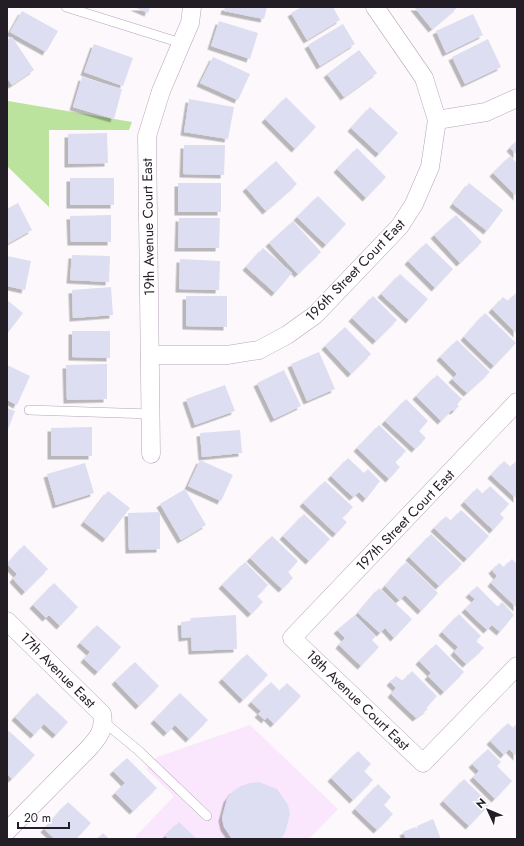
<svg xmlns="http://www.w3.org/2000/svg" width="524" height="846" viewBox="0 0 524 846" font-family="Jost,sans-serif">
  <defs>
    <filter id="shadow"><feDropShadow dx="-3.5" dy="3.5" stdDeviation="0" flood-color="#0004"/></filter>
  </defs>
  <rect width="100%" height="100%" fill="#fcf8fc"/>
  <polygon fill="#fae7fd" points="250,725 338,809 309,839 137,839 135,837 174,796 146,769 157,757"/>
  <polygon fill="#bce39e" points="7,100 8,101 132,122 129,130 49,130 49,207 7,166"/>
  <g fill="#dddef1" filter="url(#shadow)">
    <polygon points="134,7 150,7 148,13"/>
    <polygon points="225,7 267,7 264,19 224,11"/>
    <polygon points="302,7 333,7 340,20 307,40 291,13"/>
    <polygon points="414,7 458,7 432,29"/>
    <polygon points="22,11 58,31 46,52 10,32"/>
    <polygon points="473,14 483,35 446,53 436,31"/>
    <polygon points="219,21 258,33 250,59 211,46"/>
    <polygon points="343,24 355,44 320,66 308,45"/>
    <polygon points="12,37 34,70 12,85 7,78 7,40"/>
    <polygon points="488,39 501,67 465,84 452,57"/>
    <polygon points="94,44 133,58 123,86 84,72"/>
    <polygon points="359,50 377,73 344,97 327,74"/>
    <polygon points="213,57 250,74 238,100 200,83"/>
    <polygon points="82,77 122,89 114,119 73,107"/>
    <polygon points="286,97 316,127 295,149 265,119"/>
    <polygon points="189,99 234,107 228,139 184,132"/>
    <polygon points="370,107 398,133 379,154 351,128"/>
    <polygon points="107,133 108,163 68,164 68,134"/>
    <polygon points="517,140 517,155 510,148"/>
    <polygon points="184,145 225,145 224,175 183,174"/>
    <polygon points="357,148 386,177 366,198 337,169"/>
    <polygon points="510,156 517,163 517,197 493,173"/>
    <polygon points="276,161 297,184 266,211 246,188"/>
    <rect x="70" y="178" width="44" height="27"/>
    <rect x="178" y="183" width="43" height="29"/>
    <polygon points="469,183 503,210 487,231 453,204"/>
    <polygon points="318,196 346,224 326,245 297,217"/>
    <polygon points="18,203 32,230 7,244 7,209"/>
    <polygon points="111,215 111,242 71,242 70,216"/>
    <polygon points="456,215 482,242 460,263 434,235"/>
    <polygon points="179,218 220,218 219,248 178,248"/>
    <polygon points="293,221 321,252 298,274 269,243"/>
    <polygon points="426,243 453,269 435,288 408,261"/>
    <polygon points="263,248 292,273 275,293 246,267"/>
    <polygon points="72,255 110,256 109,282 70,280"/>
    <polygon points="7,256 31,261 25,290 7,286"/>
    <polygon points="180,259 220,261 219,290 179,289"/>
    <polygon points="400,274 428,299 409,320 381,294"/>
    <polygon points="111,287 113,315 73,318 72,290"/>
    <polygon points="517,292 517,334 492,309 503,297 508,301"/>
    <polygon points="186,296 227,296 227,327 186,326"/>
    <polygon points="373,296 397,320 376,341 352,318"/>
    <polygon points="7,300 23,313 7,334"/>
    <polygon points="485,313 516,343 494,366 464,337"/>
    <polygon points="345,327 371,354 351,374 325,346"/>
    <polygon points="72,331 110,331 110,358 72,357"/>
    <polygon points="457,340 490,372 467,393 452,379 457,374 440,357"/>
    <polygon points="319,352 335,389 307,401 291,364"/>
    <polygon points="107,364 107,399 67,400 66,365"/>
    <polygon points="7,365 30,376 17,405 7,400"/>
    <polygon points="284,370 301,406 274,419 257,383"/>
    <polygon points="437,375 462,399 457,404 459,406 454,411 452,410 441,421 416,396"/>
    <polygon points="225,385 235,411 195,425 186,399"/>
    <polygon points="406,399 428,421 419,431 426,438 415,449 385,421"/>
    <polygon points="7,408 15,411 7,432"/>
    <polygon points="379,425 406,451 395,462 400,467 389,479 357,448"/>
    <polygon points="92,427 92,456 51,456 51,428"/>
    <polygon points="240,430 242,453 202,457 200,433"/>
    <polygon points="348,458 364,473 368,469 380,481 366,499 359,492 353,497 331,476"/>
    <polygon points="200,460 233,475 221,501 188,486"/>
    <polygon points="517,460 517,499 491,475 504,461 511,467"/>
    <polygon points="85,463 94,493 56,505 47,474"/>
    <polygon points="325,481 353,507 342,518 347,522 336,534 303,503"/>
    <polygon points="490,486 509,504 500,514 504,518 493,530 464,502 477,488 483,494"/>
    <polygon points="185,489 206,525 181,540 160,504"/>
    <polygon points="108,491 130,508 106,539 84,522"/>
    <polygon points="461,510 489,536 467,559 434,528 446,516 451,521"/>
    <polygon points="160,512 160,549 129,550 128,513"/>
    <polygon points="304,514 330,539 309,561 283,536"/>
    <polygon points="431,534 462,564 439,586 409,557"/>
    <polygon points="272,536 298,561 288,572 293,578 282,589 250,558"/>
    <polygon points="24,545 48,569 25,592 13,579 17,574 7,564"/>
    <polygon points="512,559 517,564 517,608 491,583 497,576 492,570 499,563 504,567"/>
    <polygon points="245,562 268,585 257,596 263,602 251,614 222,585"/>
    <polygon points="406,562 438,593 421,611 405,595 399,600 385,586"/>
    <polygon points="54,583 78,607 60,626 49,615 46,618 33,605"/>
    <polygon points="477,586 498,607 502,602 514,615 500,632 492,625 487,630 465,609 475,599 469,594"/>
    <polygon points="379,588 412,619 394,638 385,628 380,633 358,613"/>
    <polygon points="459,614 481,636 476,641 484,648 466,664 454,652 458,647 442,632"/>
    <polygon points="236,615 237,649 192,651 191,637 182,638 181,622 191,621 190,618"/>
    <polygon points="355,615 376,636 372,640 379,647 361,666 339,645 345,638 337,630"/>
    <polygon points="97,625 121,647 98,672 84,659 90,652 80,643"/>
    <polygon points="436,644 464,672 444,692 428,676 431,673 419,661"/>
    <polygon points="247,654 268,675 243,700 222,679"/>
    <polygon points="135,662 159,686 139,706 115,681"/>
    <polygon points="412,671 437,696 426,708 428,709 416,718 391,694 396,688 390,682 396,676 403,681"/>
    <polygon points="271,682 280,691 287,683 301,696 274,724 267,717 265,720 258,714 261,711 251,702"/>
    <polygon points="37,693 68,722 56,735 44,724 34,735 15,717"/>
    <polygon points="180,693 208,720 189,739 175,725 167,733 154,720"/>
    <polygon points="508,723 513,728 517,723 517,757 509,749 504,755 490,741"/>
    <polygon points="9,731 35,755 12,779 7,774 7,732"/>
    <polygon points="488,749 501,762 497,766 512,781 495,799 473,777 479,771 472,764"/>
    <polygon points="358,751 371,764 364,771 373,780 353,800 331,778"/>
    <polygon points="127,758 157,788 133,811 115,793 125,783 113,771"/>
    <polygon points="464,779 490,804 469,826 443,801"/>
    <polygon points="259,782 277,789 288,805 290,814 285,833 281,839 232,839 224,827 222,818 227,799 233,791 241,786 250,783"/>
    <polygon points="378,784 391,797 384,805 393,814 377,830 355,809"/>
    <polygon points="68,802 91,823 76,839 55,839 44,829"/>
    <polygon points="433,819 441,839 406,839 403,832 415,827 416,829 418,828 417,826"/>
    <polygon points="179,822 197,839 168,839 165,836"/>
    <polygon points="103,833 109,839 97,839"/>
  </g>
  <g fill="none" stroke-linecap="round" stroke-linejoin="round">
    <g stroke="#b5a5b9" stroke-width="10">
      <g id="lane">
        <polyline points="66,7 181,43"/>
        <polyline points="29,410 151,414"/>
        <polyline points="104,722 139,751 207,816"/>
      </g>
    </g>
    <g stroke="#b5a5b9" stroke-width="19">
      <g id="street">
        <polyline points="375,7 424,78 437,120"/>
        <polyline points="150,355 227,355 259,350 287,335 315,315 400,226 414,204 430,167 437,120 486,112 517,98"/>
        <polyline points="517,402 292,638 423,763 517,666"/>
        <polyline points="151,454 147,136 161,91 190,23 192,7"/>
        <path d="M7,621L102,714C105,730 98,738 88,749L7,831"/>
      </g>
    </g>
    <use href="#lane" stroke="#fff" stroke-width="9"/>
    <use href="#street" stroke="#fff" stroke-width="18"/>
  </g>
  <g text-anchor="middle" stroke-width="3" stroke-linejoin="round" paint-order="stroke">
    <g font-size="14" fill="#231d25" stroke="#fff">
      <text transform="translate(148 227) rotate(-91)" y="5">19th Avenue Court East</text>
      <text transform="translate(355 270) rotate(-46)" y="5">196th Street Court East</text>
      <text transform="translate(405 520) rotate(-46)" y="5">197th Street Court East</text>
      <text transform="translate(58 670) rotate(45)" y="5">17th Avenue East</text>
      <text transform="translate(358 700) rotate(44)" y="5">18th Avenue Court East</text>
    </g>
  </g>
  <rect width="524" height="846" fill="none" stroke="#231d25" stroke-width="16"/>
  <g transform="translate(488 810) rotate(314)" stroke="#ffffff" stroke-width="3" paint-order="stroke">
  <path d="M0-3L7 15L0 10L-7 15Z" fill="#231d25"/>
  <text y="-6" font-size="11" font-weight="bold" text-anchor="middle" fill="#231d25">N</text>
  </g>
  <path d="M18 822v6h51v-6" fill="none" stroke="#231d25" stroke-width="2"/>
  <text x="24" y="822" font-size="12" fill="#231d25" stroke="#ffffff" stroke-width="3" paint-order="stroke">20 m</text>
</svg>
